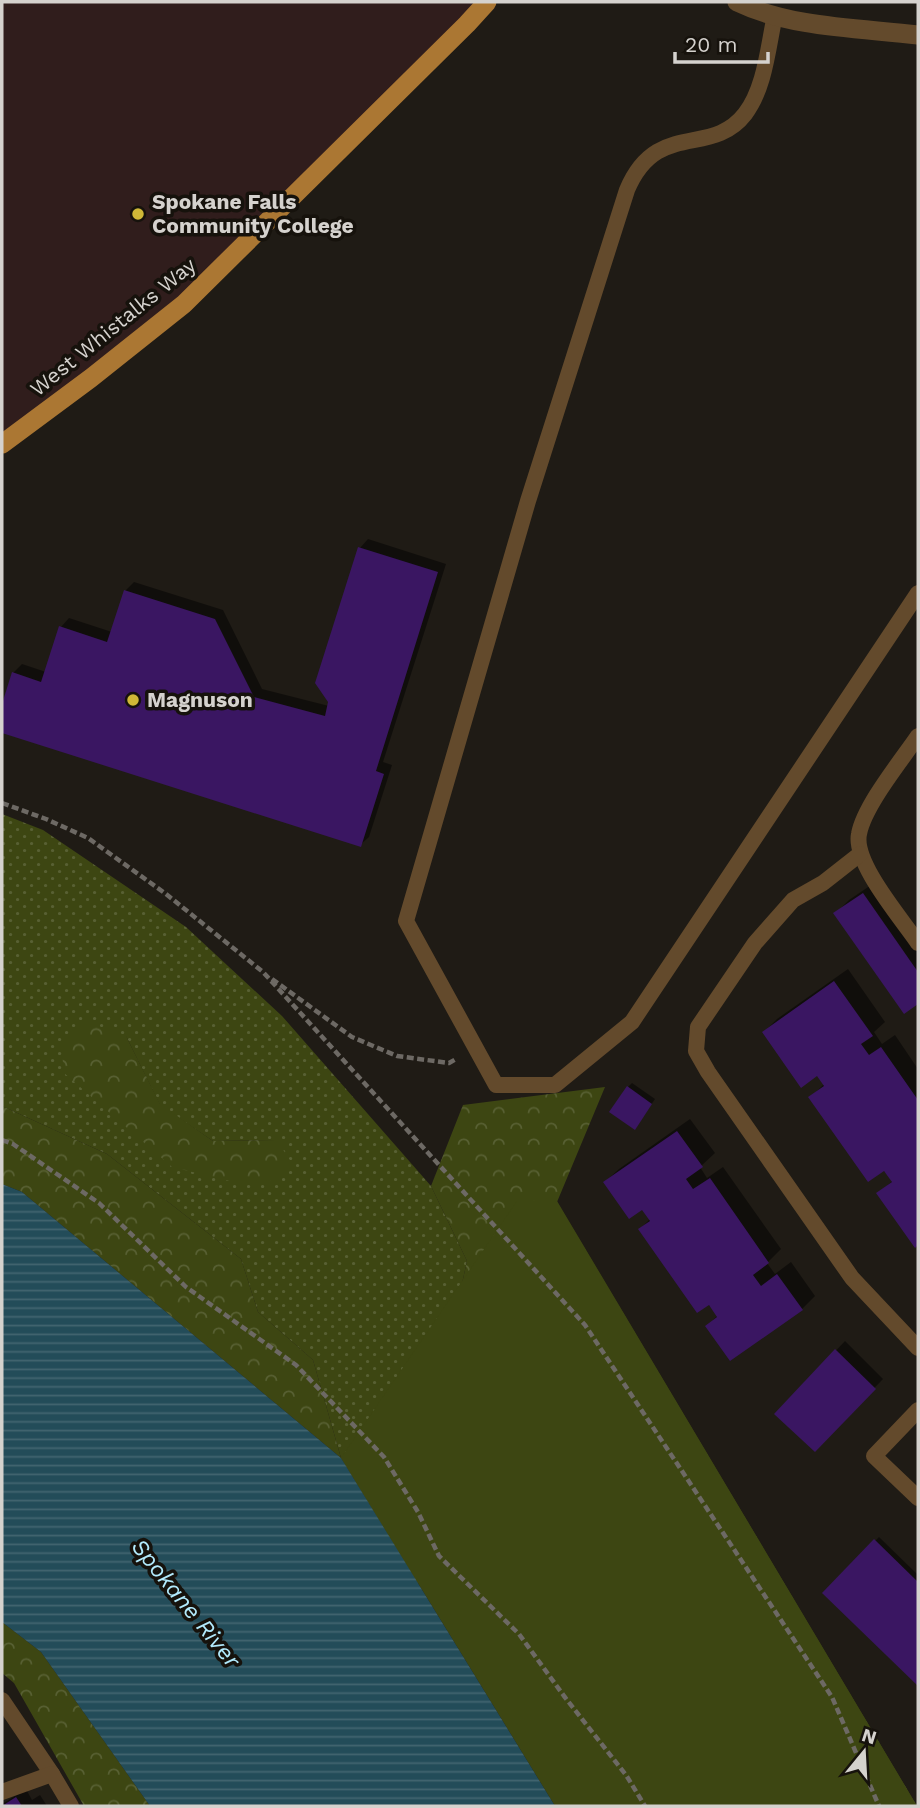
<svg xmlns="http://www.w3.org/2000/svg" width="920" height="1808" viewBox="0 0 920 1808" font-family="'Work Sans',sans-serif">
  <defs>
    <pattern id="grass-dots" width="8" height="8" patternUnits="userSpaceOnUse" patternTransform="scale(1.75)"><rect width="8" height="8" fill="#3d4612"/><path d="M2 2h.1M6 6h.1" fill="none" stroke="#586033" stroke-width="1.8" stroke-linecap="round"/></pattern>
    <pattern id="forest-crowns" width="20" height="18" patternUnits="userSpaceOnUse" patternTransform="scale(1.75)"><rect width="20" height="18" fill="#3d4612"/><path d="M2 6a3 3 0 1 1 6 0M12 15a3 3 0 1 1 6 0" fill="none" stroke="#586033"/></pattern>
    <pattern id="water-rules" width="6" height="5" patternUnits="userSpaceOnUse" patternTransform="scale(1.75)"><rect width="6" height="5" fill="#234c59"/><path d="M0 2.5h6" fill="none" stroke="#426570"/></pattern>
  </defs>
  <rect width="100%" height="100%" fill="#1f1b15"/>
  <polygon fill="#301d1c" points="2,2 483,2 184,304 2,444"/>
  <path fill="url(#grass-dots)" fill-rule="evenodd" d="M2,814L43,830L186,927L282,1016L431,1186L467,1261L448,1347L418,1584L341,1458L313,1360L258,1312L241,1259L107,1154L2,1106ZM126,1036L160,1105L213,1141L277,1140L172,1167Z"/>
  <g fill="url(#forest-crowns)">
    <polygon points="87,1022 126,1036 160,1104 213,1141 277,1140 291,1162 276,1180 246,1185 172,1167 64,1073 61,1043"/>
    <polygon points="605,1087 557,1202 917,1806 448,1347 467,1261 431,1186 463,1105"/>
    <polygon points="2,1106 107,1154 241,1259 258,1312 313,1360 341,1458 22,1192 2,1184"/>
    <polygon points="2,1622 41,1652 150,1806 84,1806 14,1683 2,1673"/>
  </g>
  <polygon fill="#3d4612" points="517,1201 557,1201 917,1806 555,1806 341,1458"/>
  <polygon fill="url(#water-rules)" points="2,1184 22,1192 341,1458 555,1806 150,1806 41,1652 2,1622"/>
  <g fill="#0007">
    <polygon points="368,539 446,564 383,762 392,765 369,837 360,845 2,731 2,710 13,673 22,664 46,672 61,627 69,618 112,632 125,591 134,582 223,610 262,689 329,706 360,548"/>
    <polygon points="877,881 918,940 918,1002 905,1012 836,913 849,900"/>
    <polygon points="848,969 885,1022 874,1032 882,1044 895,1035 918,1069 918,1243 915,1245 879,1194 893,1180 810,1098 824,1084 818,1074 764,1032 777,1019"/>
    <polygon points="632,1083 655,1099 638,1124 628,1087"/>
    <polygon points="690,1119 715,1153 700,1167 707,1178 723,1167 781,1249 767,1263 775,1274 791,1262 815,1296 802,1309 707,1326 718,1315 640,1229 650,1219 643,1208 605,1182 619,1169"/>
    <polygon points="845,1341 883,1379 815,1450 776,1414"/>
    <polygon points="879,1537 918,1575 918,1684 824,1593"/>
    <polygon points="26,1789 32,1800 40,1795 47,1806 2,1806 2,1804"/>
  </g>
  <g fill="#3a1662">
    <polygon points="358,547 438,572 376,771 384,774 361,847 2,733 2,704 12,672 41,682 59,626 107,642 124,590 215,619 254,697 325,716 328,702 315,683"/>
    <polygon points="863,893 918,972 918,1004 904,1014 833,913"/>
    <polygon points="834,981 873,1036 861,1044 869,1055 881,1047 918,1100 918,1245 915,1248 876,1193 892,1182 884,1171 868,1182 808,1097 824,1086 817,1076 801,1088 762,1032"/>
    <polygon points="627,1086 652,1104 635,1130 609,1112"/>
    <polygon points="677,1131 703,1167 686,1179 693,1189 710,1178 769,1263 753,1275 761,1286 777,1274 803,1310 730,1361 705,1326 717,1317 709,1305 697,1313 638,1229 650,1221 642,1210 629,1219 603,1182"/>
    <polygon points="835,1349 876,1389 815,1452 774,1414"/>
    <polygon points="874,1539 918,1582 918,1686 822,1593"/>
    <polygon points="16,1797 22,1806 2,1806"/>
  </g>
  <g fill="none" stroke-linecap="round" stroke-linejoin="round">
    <g stroke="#6d6964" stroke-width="4.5" stroke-dasharray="7 3.5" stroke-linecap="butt">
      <polyline points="2,803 46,819 88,838 166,894 263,972 585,1325 832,1697 879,1806"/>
      <polyline points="272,979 352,1037 397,1056 449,1063 456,1059"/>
      <polyline points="2,1140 13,1144 99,1203 186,1287 296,1365 384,1457 418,1512 439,1556 519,1634 564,1696 626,1775 645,1806"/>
    </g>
    <g stroke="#634a2c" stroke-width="16">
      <path d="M775,15C768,47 765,88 745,114C711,158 657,119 627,190L528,501L406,921L496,1085H555L632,1022L918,593"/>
      <path d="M918,736C901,761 864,806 859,834C853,863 902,919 918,943"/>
      <polyline points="860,854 823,883 793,900 755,943 698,1027 696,1051 708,1072 852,1278 918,1348"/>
      <polyline points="918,1410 874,1456 918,1498"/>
      <polyline points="2,1700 52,1774"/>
      <polyline points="2,1792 52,1774 71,1806"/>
    </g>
    <path stroke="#634a2c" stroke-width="19" d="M737,2C791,28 859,28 918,35"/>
    <polyline stroke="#ab7733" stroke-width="19" points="2,444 91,378 184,304 467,24 487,2"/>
  </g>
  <g fill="#cfb837" stroke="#16120c" stroke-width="2.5">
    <circle cx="138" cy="214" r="7"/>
    <circle cx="133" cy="700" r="7"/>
  </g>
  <g text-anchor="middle" stroke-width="7" stroke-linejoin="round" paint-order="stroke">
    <g font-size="21" font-weight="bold" fill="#d5d2ce" stroke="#16120c" text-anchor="start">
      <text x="152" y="209">Spokane Falls<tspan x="152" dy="24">Community College</tspan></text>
      <text x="147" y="707">Magnuson</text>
    </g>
    <g font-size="21" fill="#d5d2ce" stroke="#16120c">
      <text transform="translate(113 327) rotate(-39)" y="7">West Whistalks Way</text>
    </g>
    <g font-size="23" font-style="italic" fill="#b2eafc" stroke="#16120c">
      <text transform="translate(186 1603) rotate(51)" y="8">Spokane River</text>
    </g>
  </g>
  <rect width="920" height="1808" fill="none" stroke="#d5d2ce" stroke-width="7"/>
  <g transform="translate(864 1752) rotate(18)" stroke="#16120c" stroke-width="5" paint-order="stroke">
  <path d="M0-5L12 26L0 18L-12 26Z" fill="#d5d2ce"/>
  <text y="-10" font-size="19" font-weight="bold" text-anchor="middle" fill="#d5d2ce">N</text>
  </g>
  <path d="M675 52v10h93v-10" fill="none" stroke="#d5d2ce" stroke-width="3.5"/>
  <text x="685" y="52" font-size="21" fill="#d5d2ce" stroke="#16120c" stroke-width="5" paint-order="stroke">20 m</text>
</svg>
